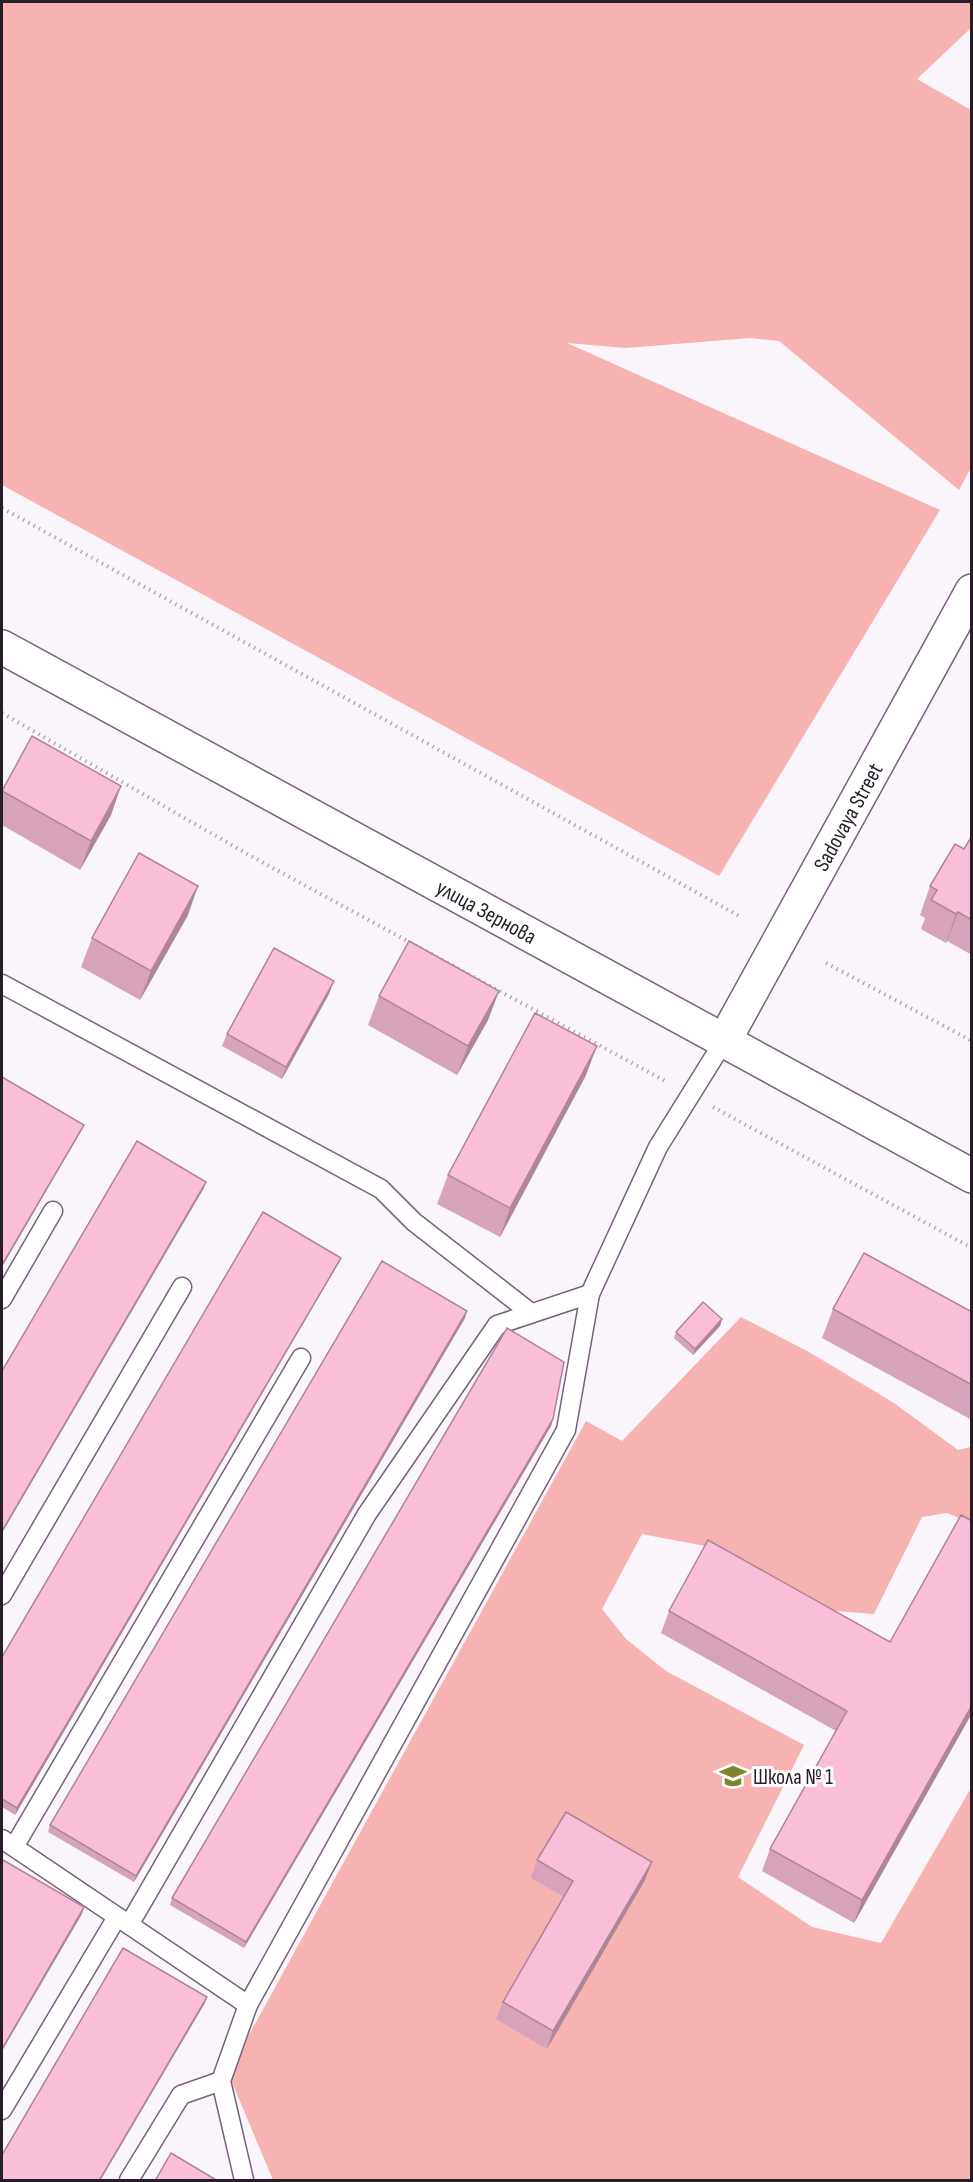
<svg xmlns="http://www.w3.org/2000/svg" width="973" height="2182" viewBox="0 0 973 2182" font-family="'Sofia Sans Condensed',sans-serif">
  <rect width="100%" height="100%" fill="#faf5fb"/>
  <g fill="#f6b3b1">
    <polygon points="2,2 971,2 971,28 917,79 971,110 972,466 959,490 779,341 750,338 626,348 567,343 940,510 719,876 2,485"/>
    <polygon points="741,1317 809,1352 894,1403 958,1450 971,1447 971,1523 947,1513 922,1517 874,1614 823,1610 705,1546 642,1534 602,1609 626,1639 666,1671 804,1745 738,1877 812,1927 881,1943 971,1788 971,2180 273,2180 228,2073 586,1421 622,1441"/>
  </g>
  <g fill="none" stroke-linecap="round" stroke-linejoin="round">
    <g stroke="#78627d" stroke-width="21">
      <g id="service">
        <polyline points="2,984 381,1189 414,1222 531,1313"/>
        <polyline points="2,1299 53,1211"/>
        <polyline points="2,1595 182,1287"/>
        <polyline points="2,1839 248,2005"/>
        <polyline points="14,1847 301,1358"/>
        <polyline points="129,1925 367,1514 497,1325 590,1294"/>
        <polyline points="2,2110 117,1917"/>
        <polyline points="129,2180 181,2095 221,2081"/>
        <polyline points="244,2180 221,2081 248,2005 566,1430 590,1294 658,1147 724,1041"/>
      </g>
    </g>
    <g stroke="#78627d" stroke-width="36">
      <g id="tertiary">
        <path id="s1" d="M724,1041L972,591"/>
      </g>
    </g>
    <g stroke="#78627d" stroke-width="36">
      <g id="secondary">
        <path id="s2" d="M2,647L972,1176"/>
      </g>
    </g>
    <g stroke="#b1aab2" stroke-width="4" stroke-dasharray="1.5 4.5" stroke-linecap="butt">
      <polyline points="2,508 741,917"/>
      <polyline points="2,713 249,855 667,1082"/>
      <polyline points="826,963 972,1041"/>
      <polyline points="713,1107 972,1248"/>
    </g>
    <use href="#service" stroke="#fff" stroke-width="18"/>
    <use href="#tertiary" stroke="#fff" stroke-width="33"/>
    <use href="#secondary" stroke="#fff" stroke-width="33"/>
  </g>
  <g fill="#d7a3bb">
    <polygon points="2,790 111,815 80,870 2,825"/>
    <polygon points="972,836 972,955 947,941 946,943 921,929 925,918 920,915 930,886 964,849"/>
    <polygon points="188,915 140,1000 81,967 92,938"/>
    <polygon points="499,991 488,1020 457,1075 368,1025 379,996"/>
    <polygon points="329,994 282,1079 222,1046 227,1034"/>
    <polygon points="586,1075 500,1237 437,1204 448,1175"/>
    <polygon points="341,1258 338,1264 15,1815 2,1807 2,1657"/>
    <polygon points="833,1309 972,1312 972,1420 822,1338"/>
    <polygon points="465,1318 134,1882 48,1832 50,1825"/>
    <polygon points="722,1319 720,1326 693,1355 674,1338 676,1332"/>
    <polygon points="553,1419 551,1426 244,1948 170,1905 172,1898"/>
    <polygon points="972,1521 972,1713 854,1923 762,1871 770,1849 836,1731 661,1633 669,1611 890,1642"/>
    <polygon points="537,1860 645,1880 547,2049 496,2019 503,2002 564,1897 531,1878"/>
  </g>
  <g fill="#af8598">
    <polygon points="121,786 111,815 80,870 91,841"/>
    <polygon points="198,886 188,915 140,1000 151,971"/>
    <polygon points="958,912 947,941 946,943 956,914"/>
    <polygon points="334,981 329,994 282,1079 286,1067"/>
    <polygon points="499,991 488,1020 457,1075 468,1046"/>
    <polygon points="597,1046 586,1075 500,1237 510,1208"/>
    <polygon points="84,1125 81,1131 2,1267 2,1265"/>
    <polygon points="206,1182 204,1188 2,1533 2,1531"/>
    <polygon points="341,1258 338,1264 15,1815 17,1808"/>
    <polygon points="467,1311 465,1318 134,1882 136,1876"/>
    <polygon points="722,1319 720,1326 693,1355 695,1349"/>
    <polygon points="553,1419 551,1426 244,1948 246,1942"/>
    <polygon points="972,1705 972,1713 854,1923 862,1900"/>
    <polygon points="652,1862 645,1880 547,2049 553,2031"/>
    <polygon points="84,1907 82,1914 2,2051 2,2049"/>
    <polygon points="207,1997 205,2003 100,2181 99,2181"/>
  </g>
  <g fill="#fabed9" stroke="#af8598" stroke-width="1.5">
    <polygon points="32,736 121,786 91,841 2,791"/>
    <polygon points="972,836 972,920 958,912 956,914 931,900 937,890 930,886 955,844 964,849"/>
    <polygon points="139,853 198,886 151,971 92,938"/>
    <polygon points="409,941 499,991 468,1046 379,996"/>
    <polygon points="274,948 334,981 286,1067 227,1034"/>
    <polygon points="535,1013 597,1046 510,1208 448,1175"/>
    <polygon points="2,1077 84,1125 2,1265"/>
    <polygon points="137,1141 206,1182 2,1531 2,1371"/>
    <polygon points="263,1212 341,1258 17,1808 2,1799 2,1657"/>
    <polygon points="864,1253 972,1312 972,1385 833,1309"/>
    <polygon points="382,1261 467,1311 136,1876 50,1825"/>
    <polygon points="703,1302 722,1319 695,1349 676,1332"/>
    <polygon points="507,1328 564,1362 553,1419 246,1942 172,1898"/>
    <polygon points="961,1515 972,1521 972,1705 862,1900 770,1849 847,1711 669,1611 708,1540 890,1642"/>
    <polygon points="566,1812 652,1862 553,2031 503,2002 573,1881 537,1860"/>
    <polygon points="3,1860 84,1907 2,2049 2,1863"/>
    <polygon points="123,1948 207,1997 99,2181 2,2181 2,2155"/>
    <polygon points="171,2153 218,2181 155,2181"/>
  </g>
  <defs>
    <g id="school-bare" transform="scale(2.07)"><path d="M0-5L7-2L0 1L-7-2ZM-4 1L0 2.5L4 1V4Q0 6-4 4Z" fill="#7e832d" stroke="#fff" stroke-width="2.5" paint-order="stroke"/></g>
  </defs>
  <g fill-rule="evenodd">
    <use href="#school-bare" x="733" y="1776"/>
  </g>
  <g text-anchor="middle" stroke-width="6" stroke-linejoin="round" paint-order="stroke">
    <g font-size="22" fill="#261d28" stroke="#fff">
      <text dy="8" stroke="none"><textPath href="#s1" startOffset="256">Sadovaya Street</textPath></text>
      <text dy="8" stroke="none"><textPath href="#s2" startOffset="552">улица Зернова</textPath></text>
    </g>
    <g font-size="22" fill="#261d28" stroke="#fff" text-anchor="start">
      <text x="753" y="1784">Школа № 1</text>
    </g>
  </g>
  <rect width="973" height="2182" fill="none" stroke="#261d28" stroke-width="6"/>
</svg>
